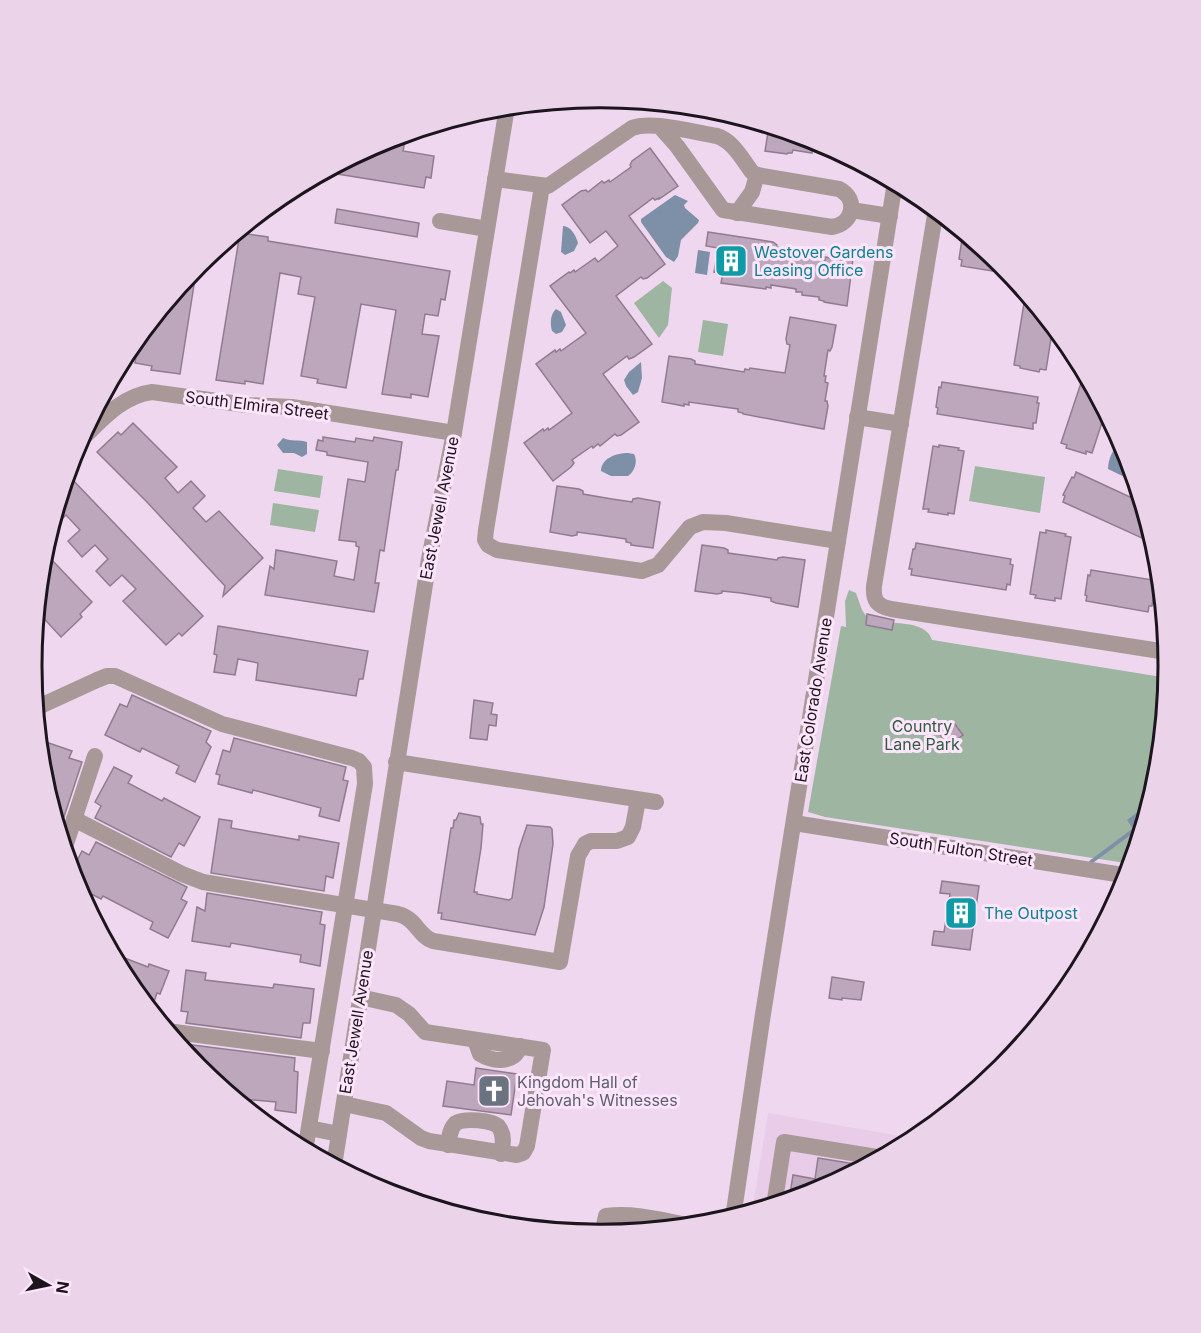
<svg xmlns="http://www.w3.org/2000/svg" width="1201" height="1333" viewBox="0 0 1201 1333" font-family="Inter,sans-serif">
  <rect width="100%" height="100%" fill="#efd8ef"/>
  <polygon fill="#e9cce8" points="768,1113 917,1139 818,1192 752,1212"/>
  <g fill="#9db5a1">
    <polygon points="663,281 672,288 668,325 659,338 634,303"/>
    <polygon points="703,320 728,324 723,356 698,352"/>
    <polygon points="975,466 1045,477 1040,513 969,501"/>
    <polygon points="278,469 323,476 320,498 274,491"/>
    <polygon points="273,503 319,510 315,532 270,525"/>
    <path d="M849,590L856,593L862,610L870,622C888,624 926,619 932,640L1168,678L1158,778L1132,864L825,817L808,812L841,626L846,627L845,601Z"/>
  </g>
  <g fill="#7d90a8">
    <polygon points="675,195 688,201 684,205 685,208 699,220 698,223 681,240 678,256 674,262 666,257 641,222 641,219"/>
    <path d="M563,226C571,226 576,236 578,243L574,251L565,255L561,252Z"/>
    <polygon points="698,250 710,252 707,275 695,273"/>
    <path d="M556,309L561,312L566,325L562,332L556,334L552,331C550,323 550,315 556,309Z"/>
    <polygon points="641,362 642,378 638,392 633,395 626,386 624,380 629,372"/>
    <path d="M283,438C292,442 299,439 307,442V454L302,457L294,453H283L277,445Z"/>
    <path d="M1123,443L1137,483L1108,469C1108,459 1113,446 1123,443Z"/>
    <path d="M628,453L634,454C638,461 635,471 628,476H611L601,471C601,458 617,453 628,453Z"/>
    <polygon points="1139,811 1146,820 1140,839 1127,820"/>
  </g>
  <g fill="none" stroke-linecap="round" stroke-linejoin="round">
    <polyline stroke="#7d90a8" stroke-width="4" points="1091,862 1134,830"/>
  </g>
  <g fill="#bda7bc" stroke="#907b90" stroke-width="1.5">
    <polygon points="769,126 819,141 818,152 812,151 812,153 793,150 792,153 788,153 787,154 765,151"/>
    <polygon points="406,134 403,151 434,156 431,178 426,177 424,188 325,172 383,141"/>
    <polygon points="650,148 678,186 659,199 659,198 655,200 653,198 629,216 665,264 647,278 643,279 641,277 616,296 652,344 634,357 629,359 627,356 603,374 639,422 621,435 617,436 615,434 600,446 598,444 593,448 592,446 572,460 574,463 571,467 553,481 524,443 543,429 544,431 548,428 549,430 572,413 536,364 555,350 556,352 560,349 561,351 586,333 550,286 569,272 570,273 574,270 575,272 595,258 598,262 618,246 606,231 590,243 562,205 581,191 586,190 588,192 602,181 604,183 609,180 610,182 631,167 630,165 632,161"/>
    <polygon points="337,209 419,223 417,237 335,223"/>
    <polygon points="708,232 773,242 777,245 776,247 796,250 795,253 801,254 801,256 825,260 825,257 830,258 830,256 853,259 847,306 824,302 824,301 819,300 819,297 802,295 802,292 796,292 796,289 771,285 771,288 766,287 766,289 721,283 723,273 714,272 718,248 706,246"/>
    <polygon points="240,233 268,237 268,241 450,271 445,300 441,299 438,316 425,314 422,334 439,336 428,397 411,394 411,398 382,394 396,310 361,304 346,388 317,383 318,379 301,376 315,297 298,294 301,277 280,273 263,384 245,381 245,384 216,380"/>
    <polygon points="966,234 1003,264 1011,274 961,266 962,260 959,259 962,239 965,240"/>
    <polygon points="197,266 180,374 151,370 152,366 135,363 139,336"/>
    <polygon points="1024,303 1036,305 1053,326 1046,370 1040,369 1039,372 1020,368 1020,366 1014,365"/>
    <polygon points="790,317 836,325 832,347 830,351 828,350 824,376 826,376 825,382 828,383 825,401 827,401 828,406 824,429 743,414 743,413 738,412 738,409 689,402 689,405 684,404 684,406 662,402 669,356 691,359 695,361 695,364 726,369 744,372 745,369 749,370 750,368 785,373 790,345 787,344 786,339"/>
    <polygon points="1089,379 1106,410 1092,453 1086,451 1086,454 1066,448 1067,445 1061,443 1081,383 1087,385"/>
    <polygon points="942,382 1038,397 1037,403 1039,403 1036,423 1033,423 1033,429 937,414 938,408 936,407 939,387 941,388"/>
    <polygon points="133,423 177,467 165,478 178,493 191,481 205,496 193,508 206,522 219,511 263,558 223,596 225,586 146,501 97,452 118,432 121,435"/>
    <polygon points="323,437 355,442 356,438 373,441 374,437 402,442 398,470 396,470 384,551 380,550 375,583 379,583 374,612 265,595 270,566 274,569 276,550 337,561 334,576 354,580 359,547 356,546 356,542 339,540 348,479 365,482 368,462 327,455 327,452 316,450 318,440 323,441"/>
    <polygon points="939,445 959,448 958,450 964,451 954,514 948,513 948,515 928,512 929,509 923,509 933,446 939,447"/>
    <polygon points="1076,472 1143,503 1155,544 1063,502 1065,496 1063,495 1072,477 1074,478"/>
    <polygon points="70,477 203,616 182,636 179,633 166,645 123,601 136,589 122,575 110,586 96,571 108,559 95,545 82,557 68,541 80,530 66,515 50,531 64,483"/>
    <polygon points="557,486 579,489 583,491 583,494 612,499 632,502 633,499 638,498 660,502 653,548 631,545 631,543 626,542 626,539 599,535 577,532 577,535 572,536 550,532"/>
    <polygon points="1046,530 1066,534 1065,536 1071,537 1061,599 1055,598 1055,601 1035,598 1036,595 1030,594 1040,532 1046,533"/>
    <polygon points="916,543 1011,559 1010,564 1013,565 1010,585 1007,584 1006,590 911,575 912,569 909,569 913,549 915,549"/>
    <polygon points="702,545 724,548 728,550 728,553 757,557 777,560 778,558 783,557 805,560 798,607 776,603 771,601 771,598 741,593 722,591 722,593 717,594 695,591"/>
    <polygon points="50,558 92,602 80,614 82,617 61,637 37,611 41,566"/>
    <polygon points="1091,570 1153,580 1152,586 1155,586 1152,606 1149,606 1148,612 1086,601 1087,596 1085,595 1088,575 1090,576"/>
    <polygon points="867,614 894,620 892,630 866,625"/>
    <polygon points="218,626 368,651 363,679 359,679 356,696 256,680 258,663 238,659 235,675 214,672 217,655 214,654"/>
    <polygon points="132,695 211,731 206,742 211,747 195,782 176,773 179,766 142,748 140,752 105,735 120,704 127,707"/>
    <polygon points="474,700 493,703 491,714 497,715 496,726 489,725 487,740 470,738"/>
    <polygon points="954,723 963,735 948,746 939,733"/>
    <polygon points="234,738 346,767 343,780 348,781 339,821 319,816 321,808 253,790 252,793 218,784 220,775 216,774 223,750 230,752"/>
    <polygon points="43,741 72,751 69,758 82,762 59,832 42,777 40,750"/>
    <polygon points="114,767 132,776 128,783 162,801 164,798 200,817 184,846 179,843 171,857 95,818 101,806 95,802"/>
    <polygon points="459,813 480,817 481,824 483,824 481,848 474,892 477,892 477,894 509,900 512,898 519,849 527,825 550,827 552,829 553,844 544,907 535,935 441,919 442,913 438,913 451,828 453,828 454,820 456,820"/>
    <polygon points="219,819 232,821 231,828 299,840 299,836 339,843 333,878 326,876 324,891 211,873"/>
    <polygon points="96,842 187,887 181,899 187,902 168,938 150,929 153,922 103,896 101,899 76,886 71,872 82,851 89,855"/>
    <polygon points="942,881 979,886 970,950 932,945 934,931 944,932 950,894 940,893"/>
    <polygon points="207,893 322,912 320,924 325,925 320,966 300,962 301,955 231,943 230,947 192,941 197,907 205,911"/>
    <polygon points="122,957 148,967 149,964 169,971 160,994 157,993 151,1011 141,1000 143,994 134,991 127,982 119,966"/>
    <polygon points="186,970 206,973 205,980 273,988 274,984 314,989 310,1023 303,1023 301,1038 186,1023 188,1012 181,1011"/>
    <polygon points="832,977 864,982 861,1000 842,998 842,1000 829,998"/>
    <polygon points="177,1043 295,1058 294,1071 298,1072 296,1113 275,1110 276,1102 233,1098 198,1069"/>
    <polygon points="476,1068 517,1074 511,1115 443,1106 447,1081 474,1085"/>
    <polygon points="818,1158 867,1166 818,1192 789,1201 793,1175 815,1179"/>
    <polygon points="621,1226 638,1227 658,1230 618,1234"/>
  </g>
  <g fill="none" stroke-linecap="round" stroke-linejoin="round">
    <g stroke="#a89998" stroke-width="16">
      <path d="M495,179L548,186L632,128C652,120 696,133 717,136C733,141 742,159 752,172L757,175L839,189C859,199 853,224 832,227L723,210L677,146L660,127"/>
      <polyline points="542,186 486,530 485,540 488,545 497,550 642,571 658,565 690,527 703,522 726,523 838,541"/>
      <polyline points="894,189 914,192"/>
      <path d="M936,209L874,586C873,601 877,606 891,609L1160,651H1168"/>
      <polyline points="851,210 890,216"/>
      <polyline points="737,213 752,192 757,175"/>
      <polyline points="440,221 487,229"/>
      <polyline points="857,417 901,424"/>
      <path d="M77,444C99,423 120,396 152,392L246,405L292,407L454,433"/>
      <polyline points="36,708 97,680 107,676 115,676 222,724 352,758 359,761 364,767 365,784 305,1151"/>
      <polyline points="396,762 656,802"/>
      <path d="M74,819L182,874L203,882L398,914C417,919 417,935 433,941L560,962L578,856L585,844L591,841H617L628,837L633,827L638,800"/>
      <polyline points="794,823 1129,876"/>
      <polyline points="64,850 95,756"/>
      <polyline points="167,1031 322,1051"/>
      <path d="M475,1040L480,1054C493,1062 515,1064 520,1046"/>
      <polyline points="344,1104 386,1113 421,1138 429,1141 517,1155 523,1153 527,1146 543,1050 425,1032 409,1014 396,1005 360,997"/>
      <polyline points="309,1128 339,1134"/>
      <path d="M448,1145C449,1138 450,1128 456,1123C464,1118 492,1120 498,1126C505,1134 503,1145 501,1154"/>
      <polyline points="334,1166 429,559 454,433 507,107"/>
      <polyline points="774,1206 784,1142 883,1158"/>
      <polyline points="733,1218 763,1014 895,182"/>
      <path d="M602,1235L606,1216C636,1212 664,1221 693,1226"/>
    </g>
  </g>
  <defs>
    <g id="building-square" transform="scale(1.725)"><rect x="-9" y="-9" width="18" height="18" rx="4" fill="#0f9aa8" stroke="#fde5fc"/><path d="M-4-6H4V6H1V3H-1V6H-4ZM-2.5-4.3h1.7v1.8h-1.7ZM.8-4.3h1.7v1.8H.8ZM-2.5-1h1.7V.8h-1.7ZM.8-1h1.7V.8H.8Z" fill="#fff"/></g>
    <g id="church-square" transform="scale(1.725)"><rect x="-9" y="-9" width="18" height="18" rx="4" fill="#6b7280" stroke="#fde5fc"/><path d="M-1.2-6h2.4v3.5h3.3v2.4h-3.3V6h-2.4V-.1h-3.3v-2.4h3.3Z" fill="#fff"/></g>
  </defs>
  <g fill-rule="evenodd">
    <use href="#building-square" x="731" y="261"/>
    <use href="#building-square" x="961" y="913"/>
    <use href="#church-square" x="494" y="1091"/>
  </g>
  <g text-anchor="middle" stroke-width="6" stroke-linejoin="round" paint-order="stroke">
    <g font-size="16" fill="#0d838f" stroke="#fde5fc" text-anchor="start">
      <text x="754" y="258">Westover Gardens<tspan x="754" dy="18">Leasing Office</tspan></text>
      <text x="984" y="919">The Outpost</text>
    </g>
    <g font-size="16" fill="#1d151d" stroke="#fde5fc">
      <text transform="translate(257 405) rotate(7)" y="6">South Elmira Street</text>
      <text transform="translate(439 508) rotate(-79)" y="6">East Jewell Avenue</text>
      <text transform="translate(813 700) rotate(-81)" y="6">East Colorado Avenue</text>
      <text transform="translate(961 849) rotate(9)" y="6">South Fulton Street</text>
      <text transform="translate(356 1022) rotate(-81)" y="6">East Jewell Avenue</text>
    </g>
    <g font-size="16" fill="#315c3c" stroke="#fde5fc">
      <text x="922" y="732">Country<tspan x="922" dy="18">Lane Park</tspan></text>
    </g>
    <g font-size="16" fill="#5b616d" stroke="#fde5fc" text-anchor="start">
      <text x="517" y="1088">Kingdom Hall of<tspan x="517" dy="18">Jehovah's Witnesses</tspan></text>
    </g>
  </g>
  <path d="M0 0H1201V1333H0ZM42 666a558 558 0 1 1 1116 0a558 558 0 1 1-1116 0Z" fill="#ebd4ea" fill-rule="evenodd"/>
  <path fill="none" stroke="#1d151d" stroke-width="3" d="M42 666a558 558 0 1 1 1116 0a558 558 0 1 1-1116 0Z"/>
  <g transform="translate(48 1285) rotate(99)" stroke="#fde5fc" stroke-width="4.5" paint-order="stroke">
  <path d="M0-4.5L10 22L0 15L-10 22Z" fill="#1d151d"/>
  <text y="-9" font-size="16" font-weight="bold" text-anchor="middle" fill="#1d151d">N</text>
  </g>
</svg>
